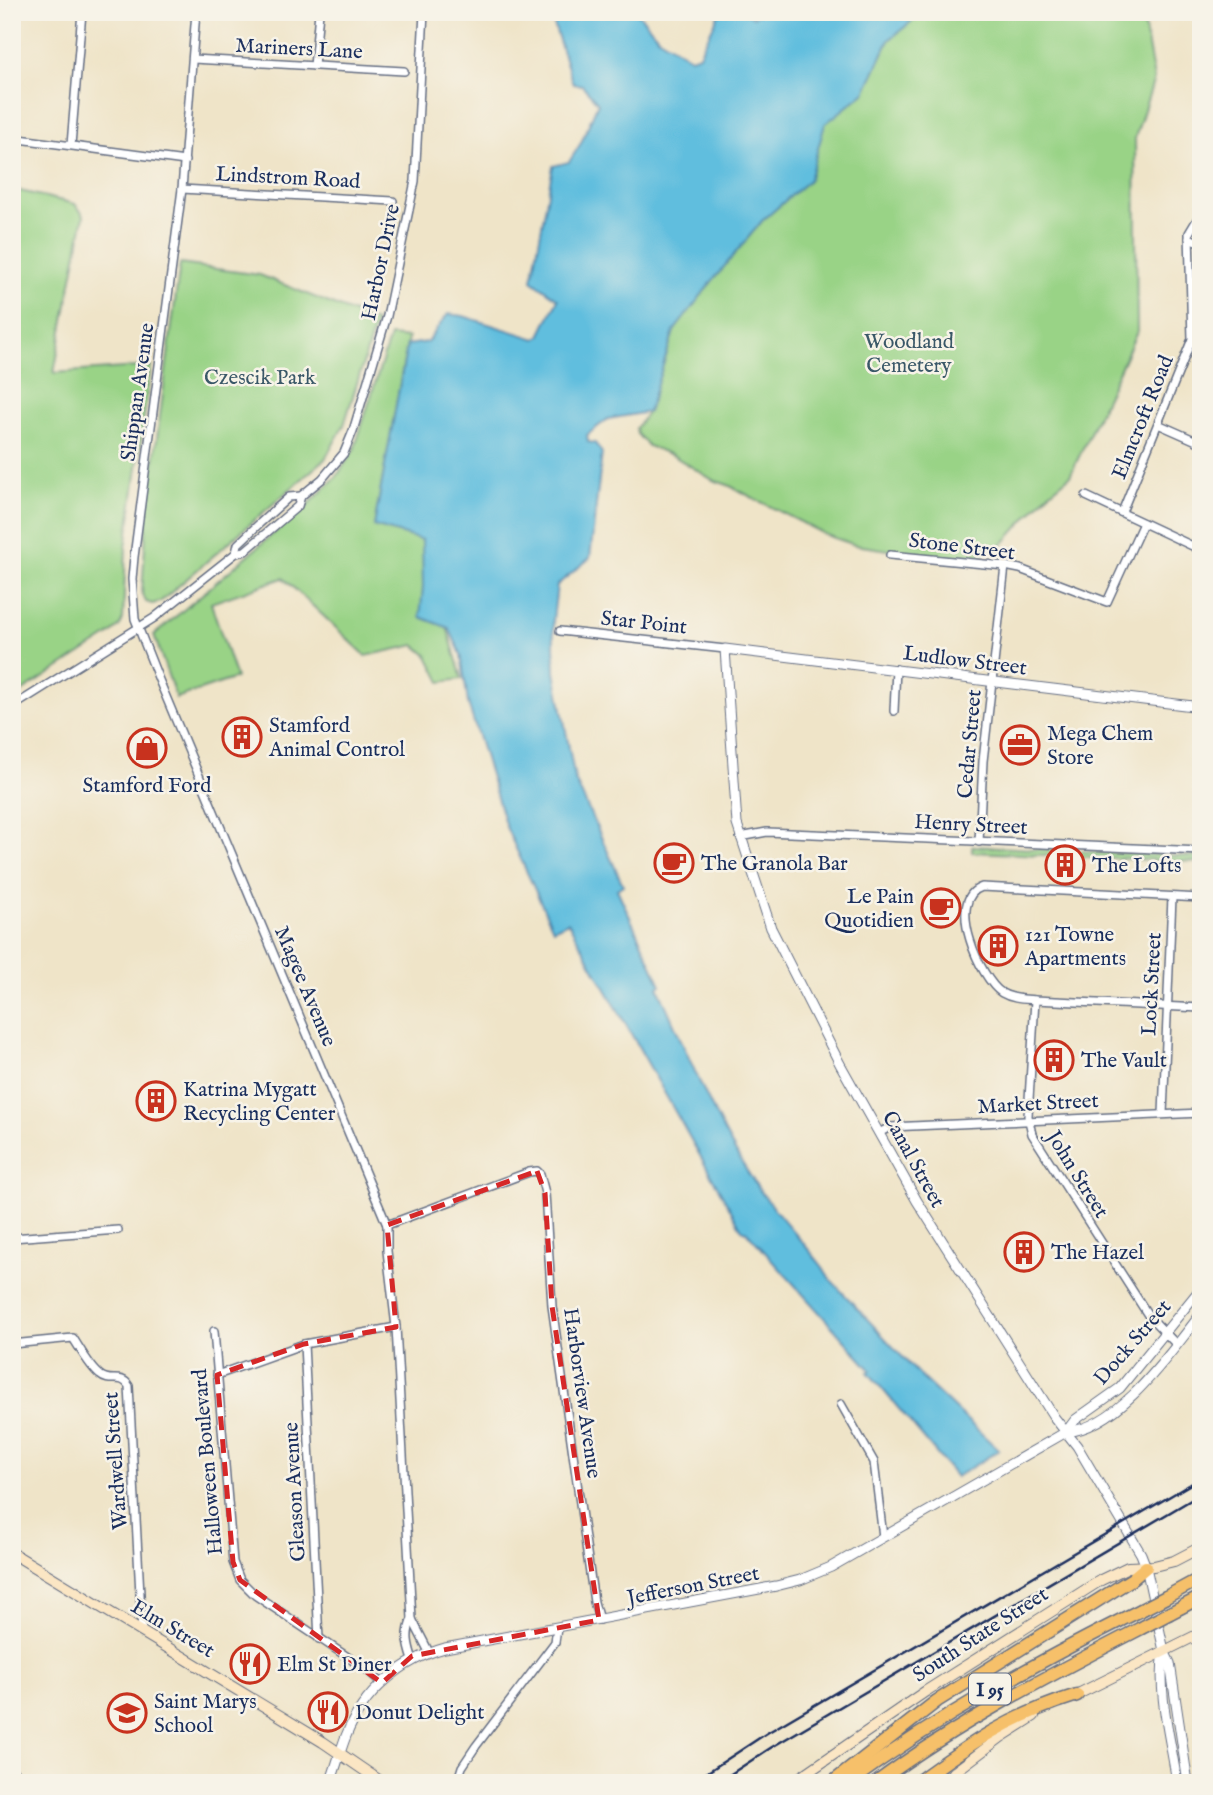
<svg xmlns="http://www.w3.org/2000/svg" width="1213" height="1795" viewBox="0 0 1213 1795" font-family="'IM FELL English',serif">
  <rect width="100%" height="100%" fill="#f7f3e8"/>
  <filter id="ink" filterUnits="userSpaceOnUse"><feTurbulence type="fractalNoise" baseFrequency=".0143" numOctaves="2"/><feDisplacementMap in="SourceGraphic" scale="14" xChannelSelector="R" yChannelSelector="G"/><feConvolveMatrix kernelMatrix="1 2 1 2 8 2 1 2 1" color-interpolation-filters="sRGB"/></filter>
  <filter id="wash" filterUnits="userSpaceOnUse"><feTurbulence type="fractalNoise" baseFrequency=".00686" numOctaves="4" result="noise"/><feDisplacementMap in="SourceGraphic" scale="28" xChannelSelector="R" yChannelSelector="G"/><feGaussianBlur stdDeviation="1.57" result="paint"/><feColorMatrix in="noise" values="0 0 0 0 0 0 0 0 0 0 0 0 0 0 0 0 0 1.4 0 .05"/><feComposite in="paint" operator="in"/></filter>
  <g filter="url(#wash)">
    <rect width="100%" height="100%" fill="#efe4c8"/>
    <g fill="#99d386" stroke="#5a8172" stroke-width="2">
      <polygon points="923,12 1142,12 1154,79 1135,138 1137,332 1070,476 1047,495 1003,544 979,556 957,560 855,545 826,535 728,485 713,480 672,455 648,446 637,434 636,428 648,412 674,331 713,280 762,221 809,180 824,124 865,92 889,40"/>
      <polygon points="12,189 75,204 84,215 54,373 151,366 126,547 123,619 120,626 108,636 12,698"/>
      <polygon points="180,264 260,275 376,322 344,425 325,459 160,602 152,604 146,602 142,593 147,514"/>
      <polygon points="390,336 408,338 374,526 422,540 462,679 441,682 428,656 415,645 366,656 283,578 211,603 236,678 176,698 154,635 312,501 336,477 354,450"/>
      <polygon points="972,846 1201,857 1201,862 972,852"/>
    </g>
    <path fill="#60bede" stroke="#3e769e" stroke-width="2" d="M550,12H637L659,38L691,58L699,55L720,12H742L753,17L762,12H923L889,40L865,92L825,124L809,180L762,221L713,280L674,331L648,412L608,419L587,435L588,442L595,443L602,453L590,558L557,585L553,620L555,672L575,780L623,885L617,889L661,985L658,987C687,1054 719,1133 761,1192C780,1217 802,1241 822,1266L830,1279L921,1377L999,1450L956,1477L868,1372L871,1370L747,1232L742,1230L568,922L553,929L506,827L468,703L461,654L449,628L420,617L423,587L422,540L374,526L407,345L427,342L448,314L463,316L536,339L540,336L558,299L532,280L553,166L569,162L581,143L598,103L582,85L573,84Z"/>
  </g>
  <g filter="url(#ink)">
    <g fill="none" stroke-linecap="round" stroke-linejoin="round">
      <g stroke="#656e83" stroke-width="10">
        <g id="minor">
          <path d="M196,12L182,189L134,557L132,579L135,619L159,680L387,1225V1251L396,1327L412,1619C405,1634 408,1645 413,1660"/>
          <polyline points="193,59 404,71"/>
          <polyline points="314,66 319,12"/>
          <polyline points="12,138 185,161"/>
          <polyline points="71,145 82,12"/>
          <polyline points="182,189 393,201"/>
          <polyline points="1189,238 1201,243"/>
          <polyline points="1158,424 1201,443"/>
          <polyline points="1086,496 1201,550"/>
          <polyline points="1122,512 1192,339 1189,233 1201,213"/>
          <polyline points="236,553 238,544 260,523 289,497 301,496"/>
          <polyline points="890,555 1005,566 1020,569 1107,602 1143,523"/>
          <polyline points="560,631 725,649"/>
          <polyline points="12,707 154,618 236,553 245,551 298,506 301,496 322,479 344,453 353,431 387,316 415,181 424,12"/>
          <polyline points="894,711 896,669"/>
          <polyline points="740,837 767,832 1201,851"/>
          <polyline points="979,842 983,761 1005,566"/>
          <path d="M1201,898L982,887C945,899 980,979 1002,993C1012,999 1024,999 1035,1000L1201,1008"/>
          <polyline points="1035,1000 1028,1116 1032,1134 1148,1315 1176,1344"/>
          <polyline points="1163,1114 1172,897"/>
          <polyline points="879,1133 890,1127 1201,1113"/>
          <polyline points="387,1225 529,1172 537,1171 540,1174 545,1193 552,1306 594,1602 599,1620"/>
          <polyline points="12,1238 118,1230"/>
          <polyline points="214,1331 233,1562 240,1580 255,1595 367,1670 382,1683"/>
          <path d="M12,1344L73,1338C81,1350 89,1366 100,1375C110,1384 121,1373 129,1386L142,1632"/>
          <polyline points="304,1344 319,1639"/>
          <polyline points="217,1375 304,1344 396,1327"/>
          <polyline points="841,1404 874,1462 883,1537"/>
          <polyline points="412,1619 429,1652"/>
          <polyline points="12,1771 33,1783"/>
          <polyline points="457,1783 462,1767 476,1746 555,1642 557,1628"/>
        </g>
      </g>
      <g stroke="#656e83" stroke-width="11">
        <g id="tertiary">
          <path d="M1066,1432C1119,1428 1170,1353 1201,1314"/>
          <path d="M1164,1651C1157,1696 1171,1739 1177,1783"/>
          <path d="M330,1783C336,1768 340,1751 346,1736C363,1693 401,1660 445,1648L776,1586L800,1580L831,1567L1066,1432L1075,1420L1120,1388L1201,1288"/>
          <polyline points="1188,1783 1170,1663 1164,1651 1146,1567 1141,1554 1077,1446 1054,1417 917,1201 840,1064 771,928 737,824 725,649 1201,707"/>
        </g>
      </g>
      <g stroke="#656e83" stroke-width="12">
        <g id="secondary">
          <polyline points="12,1553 323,1742 383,1783"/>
          <polyline points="1072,1697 1201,1633"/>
          <polyline points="792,1783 926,1691 1101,1580 1128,1567 1154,1566 1174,1561 1201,1547"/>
          <polyline points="940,1783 1001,1737 1034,1716"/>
        </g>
      </g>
      <g stroke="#656e83" stroke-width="15">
        <g id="motorway">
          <polyline points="1166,1597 1201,1578"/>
          <polyline points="1170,1613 1201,1597"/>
          <polyline points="832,1783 937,1701 1132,1579 1146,1567"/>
          <path d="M848,1783C941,1715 1039,1661 1141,1610"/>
          <path d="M876,1783C960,1721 1052,1674 1145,1626"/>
          <path d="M916,1783C972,1742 1010,1716 1077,1695"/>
        </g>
      </g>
      <use href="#minor" stroke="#fff" stroke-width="7"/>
      <use href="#tertiary" stroke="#fff" stroke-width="9"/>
      <use href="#secondary" stroke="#fbe6c4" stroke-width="10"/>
      <use href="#motorway" stroke="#f6c06b" stroke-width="12"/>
      <g stroke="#1b2f5e" stroke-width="2.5">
        <polyline points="691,1783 767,1733 1201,1478"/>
        <polyline points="717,1783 772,1747 1201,1494"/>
      </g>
      <g stroke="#656e83" stroke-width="15" stroke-linecap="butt">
        <g id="motorway-bridge">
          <polyline points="1141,1610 1166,1597"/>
          <polyline points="1145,1626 1170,1613"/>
        </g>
      </g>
      <use href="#motorway-bridge" stroke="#f6c06b" stroke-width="12"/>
    </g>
  </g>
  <path fill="none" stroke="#d62828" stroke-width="5" stroke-dasharray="14 9" stroke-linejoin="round" d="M537,1171L545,1193L552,1306L599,1620L412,1656L382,1683L240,1580L233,1562L217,1375L304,1344L396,1327L387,1225Z"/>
  <defs>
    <g id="building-ring" transform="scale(2.0125)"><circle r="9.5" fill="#f7f3e8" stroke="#c8321e" stroke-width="1.5"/><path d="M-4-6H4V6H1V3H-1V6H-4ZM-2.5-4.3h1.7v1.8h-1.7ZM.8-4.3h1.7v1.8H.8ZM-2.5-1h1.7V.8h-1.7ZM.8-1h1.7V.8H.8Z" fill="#c8321e"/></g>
    <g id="office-ring" transform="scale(2.0125)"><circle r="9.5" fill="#f7f3e8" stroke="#c8321e" stroke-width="1.5"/><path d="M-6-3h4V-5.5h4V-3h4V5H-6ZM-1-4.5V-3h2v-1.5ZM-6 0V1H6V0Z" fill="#c8321e"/></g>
    <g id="shop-ring" transform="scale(2.0125)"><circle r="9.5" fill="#f7f3e8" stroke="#c8321e" stroke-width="1.5"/><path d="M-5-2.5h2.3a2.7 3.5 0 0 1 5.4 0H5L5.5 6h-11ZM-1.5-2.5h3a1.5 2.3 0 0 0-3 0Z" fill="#c8321e"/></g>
    <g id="cafe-ring" transform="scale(2.0125)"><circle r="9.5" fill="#f7f3e8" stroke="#c8321e" stroke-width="1.5"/><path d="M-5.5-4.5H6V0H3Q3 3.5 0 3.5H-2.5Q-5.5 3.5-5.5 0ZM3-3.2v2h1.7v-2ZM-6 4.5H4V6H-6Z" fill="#c8321e"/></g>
    <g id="restaurant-ring" transform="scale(2.0125)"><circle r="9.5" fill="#f7f3e8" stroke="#c8321e" stroke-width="1.5"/><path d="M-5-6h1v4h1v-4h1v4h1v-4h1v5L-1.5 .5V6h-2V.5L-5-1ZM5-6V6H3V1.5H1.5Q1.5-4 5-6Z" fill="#c8321e"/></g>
    <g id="school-ring" transform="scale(2.0125)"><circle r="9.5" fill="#f7f3e8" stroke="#c8321e" stroke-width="1.5"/><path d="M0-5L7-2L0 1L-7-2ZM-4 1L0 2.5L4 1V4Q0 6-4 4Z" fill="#c8321e"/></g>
  </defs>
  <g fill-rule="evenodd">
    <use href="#building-ring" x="242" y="737"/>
    <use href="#office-ring" x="1020" y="745"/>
    <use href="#shop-ring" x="147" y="748"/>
    <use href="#cafe-ring" x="674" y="863"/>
    <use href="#building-ring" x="1065" y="865"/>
    <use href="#cafe-ring" x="941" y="908"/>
    <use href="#building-ring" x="998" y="946"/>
    <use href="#building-ring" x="1054" y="1060"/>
    <use href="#building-ring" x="156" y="1101"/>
    <use href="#building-ring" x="1024" y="1252"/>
    <use href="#restaurant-ring" x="250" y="1664"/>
    <use href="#restaurant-ring" x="328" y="1712"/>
    <use href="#school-ring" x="127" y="1713"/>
  </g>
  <g text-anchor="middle" stroke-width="5" stroke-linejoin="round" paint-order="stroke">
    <rect fill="#f7f3e8" stroke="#5d6a87" stroke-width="2" x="969" y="1673.5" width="42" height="31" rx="5"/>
    <g font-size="19" font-weight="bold" fill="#1b2f5e">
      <text x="990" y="1696">I 95</text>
    </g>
    <g font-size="21" fill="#1b2f5e" stroke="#f7f3e8">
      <text transform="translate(299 48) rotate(3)" y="7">Mariners Lane</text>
      <text transform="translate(288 177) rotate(3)" y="7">Lindstrom Road</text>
      <text transform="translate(380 262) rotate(-78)" y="7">Harbor Drive</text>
      <text transform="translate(137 392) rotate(-82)" y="7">Shippan Avenue</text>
      <text transform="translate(1142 417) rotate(-68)" y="7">Elmcroft Road</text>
      <text transform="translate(962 546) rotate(7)" y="7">Stone Street</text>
      <text transform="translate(644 622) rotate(6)" y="7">Star Point</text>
      <text transform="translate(965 660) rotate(7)" y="7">Ludlow Street</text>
      <text transform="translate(969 744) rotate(-85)" y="7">Cedar Street</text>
      <text transform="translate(971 824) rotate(3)" y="7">Henry Street</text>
      <text transform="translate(1151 984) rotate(-87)" y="7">Lock Street</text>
      <text transform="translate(306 986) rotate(67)" y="7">Magee Avenue</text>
      <text transform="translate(1038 1103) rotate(-3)" y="7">Market Street</text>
      <text transform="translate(914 1159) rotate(61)" y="7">Canal Street</text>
      <text transform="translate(1078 1174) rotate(58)" y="7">John Street</text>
      <text transform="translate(1132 1342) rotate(-49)" y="7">Dock Street</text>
      <text transform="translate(583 1393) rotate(82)" y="7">Harborview Avenue</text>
      <text transform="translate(115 1461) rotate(-94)" y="7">Wardwell Street</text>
      <text transform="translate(207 1462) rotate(-95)" y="7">Halloween Boulevard</text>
      <text transform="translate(294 1492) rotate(-93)" y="7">Gleason Avenue</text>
      <text transform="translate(693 1585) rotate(-11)" y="7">Jefferson Street</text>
      <text transform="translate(173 1628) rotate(31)" y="7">Elm Street</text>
      <text transform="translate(980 1634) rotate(-33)" y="7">South State Street</text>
    </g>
    <g font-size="21" fill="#3a5868" stroke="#f7f3e8">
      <text x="909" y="348">Woodland<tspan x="909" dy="24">Cemetery</tspan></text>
      <text x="260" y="384">Czescik Park</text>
    </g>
    <g font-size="21" fill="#1b2f5e" stroke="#f7f3e8" text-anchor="start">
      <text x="269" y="732">Stamford<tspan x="269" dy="24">Animal Control</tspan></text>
      <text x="1047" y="740">Mega Chem<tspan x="1047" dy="24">Store</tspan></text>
      <text x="147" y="792" text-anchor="middle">Stamford Ford</text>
      <text x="701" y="870">The Granola Bar</text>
      <text x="1092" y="872">The Lofts</text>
      <text x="914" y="903" text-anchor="end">Le Pain<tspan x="914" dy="24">Quotidien</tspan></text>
      <text x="1025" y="941">121 Towne<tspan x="1025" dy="24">Apartments</tspan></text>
      <text x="1081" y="1067">The Vault</text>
      <text x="183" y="1096">Katrina Mygatt<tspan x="183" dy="24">Recycling Center</tspan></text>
      <text x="1051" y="1259">The Hazel</text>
      <text x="277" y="1671">Elm St Diner</text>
      <text x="154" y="1708">Saint Marys<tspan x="154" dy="24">School</tspan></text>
      <text x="355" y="1719">Donut Delight</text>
    </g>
  </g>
  <rect width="1213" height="1795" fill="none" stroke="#f7f3e8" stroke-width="42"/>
</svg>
